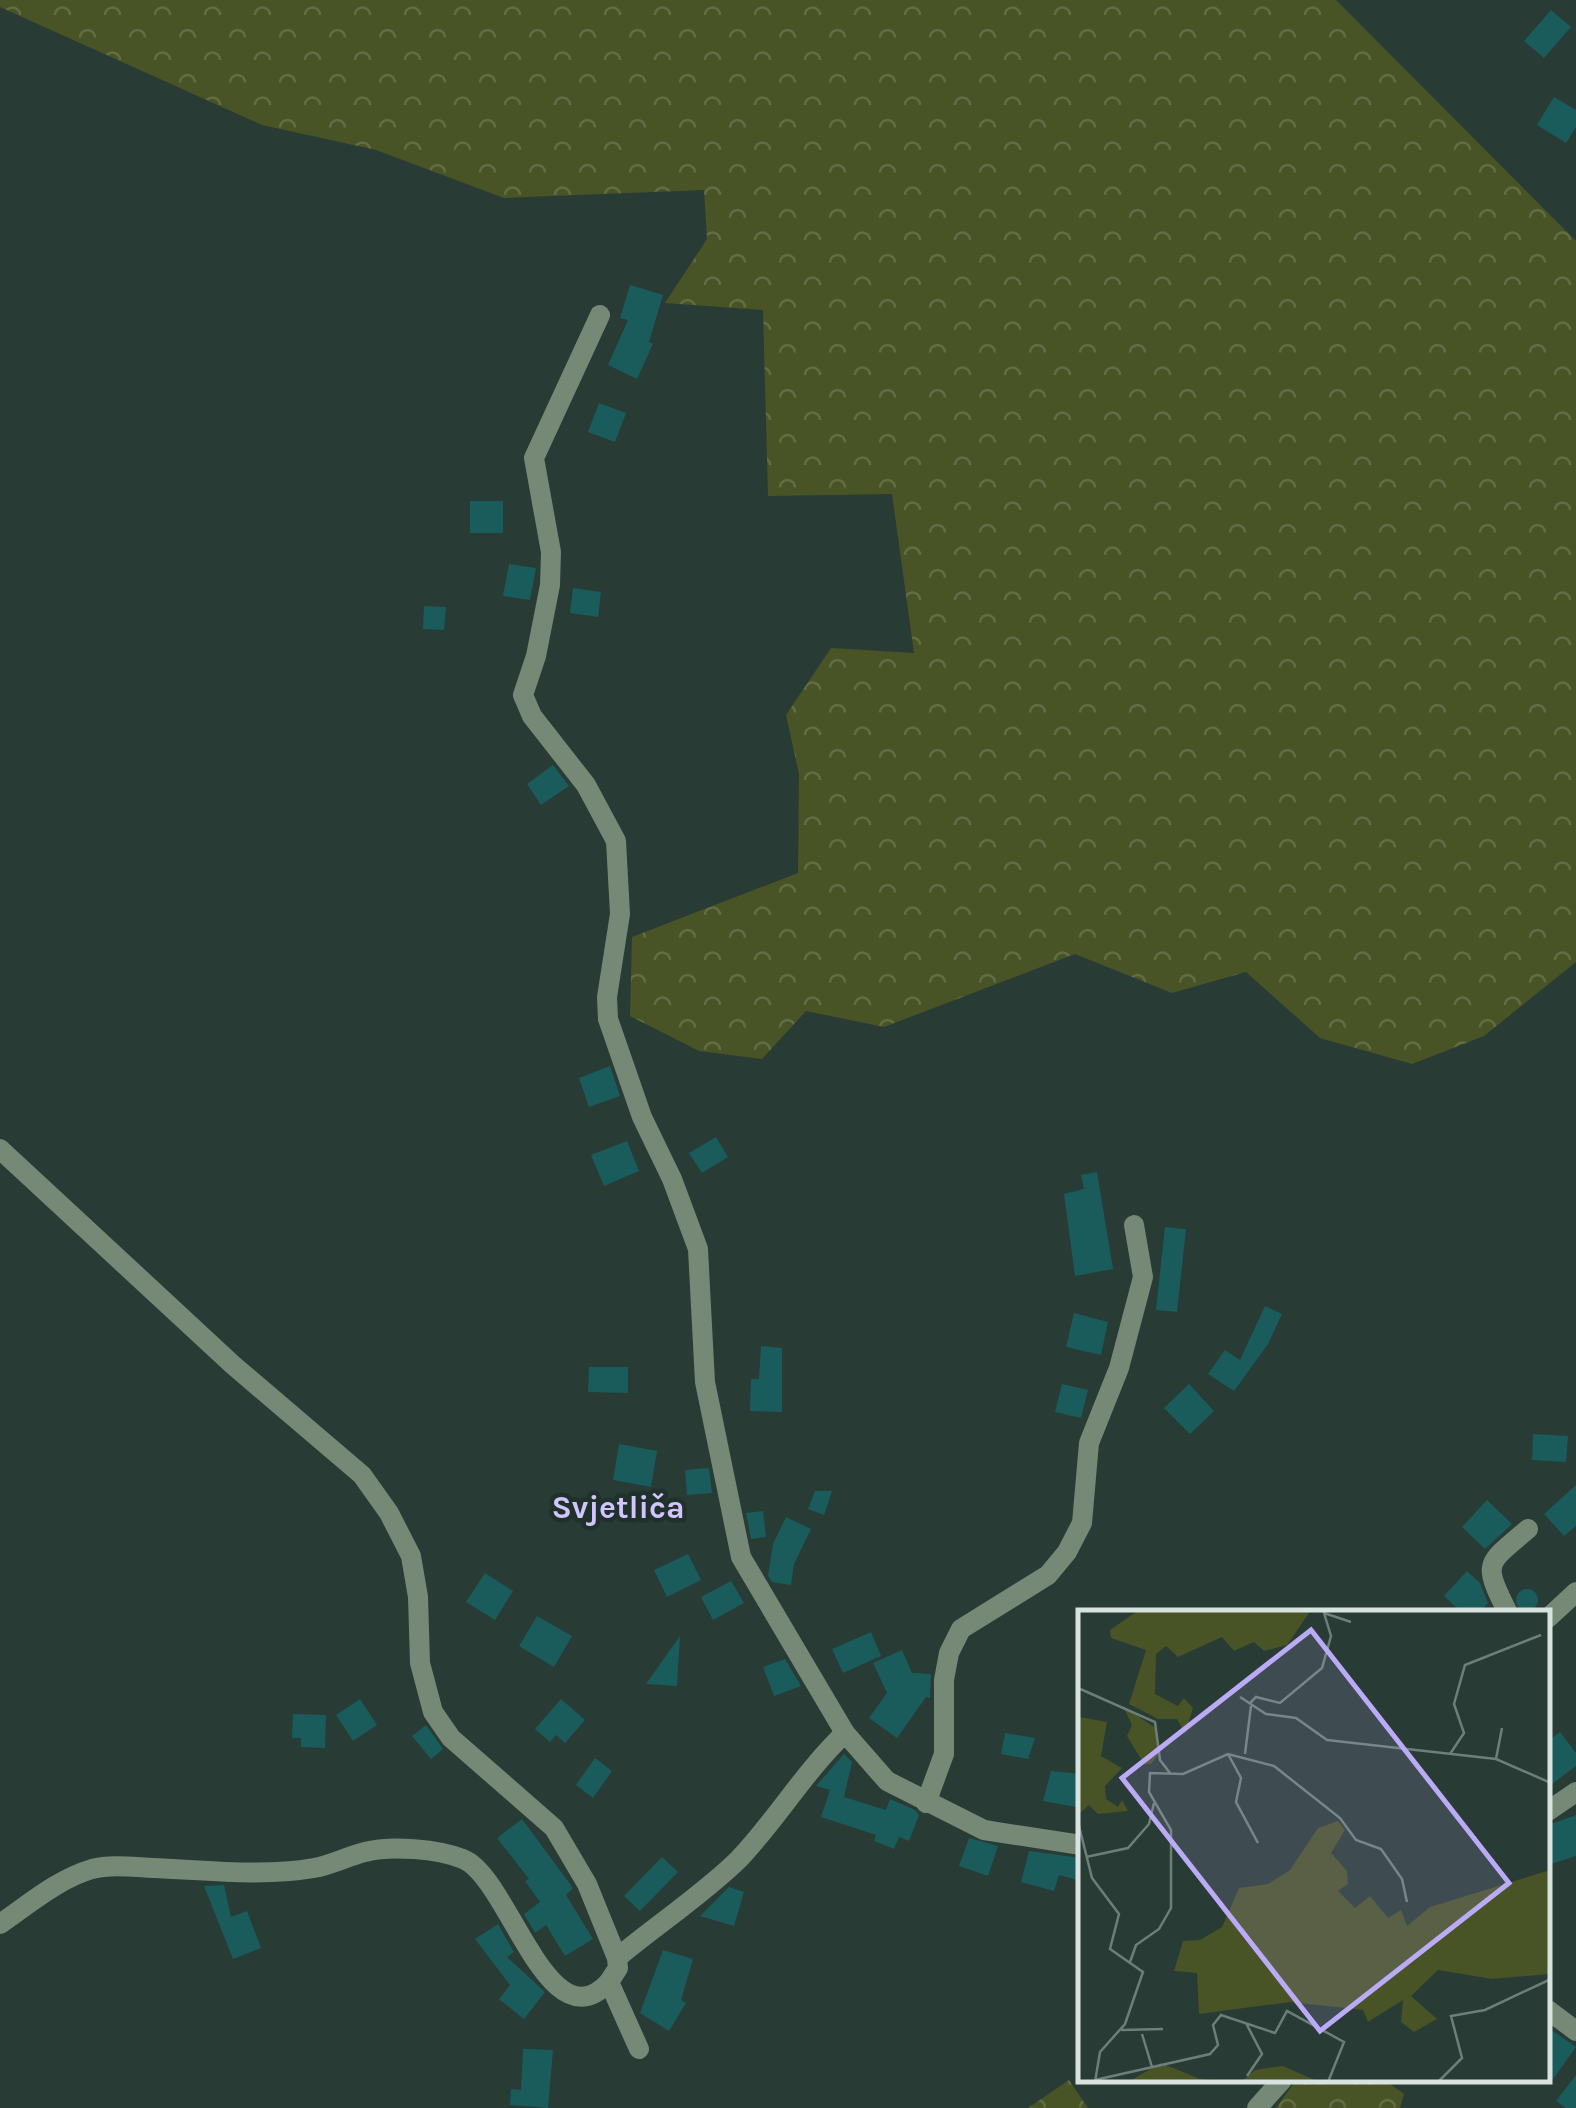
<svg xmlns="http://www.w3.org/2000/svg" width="1576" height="2108" viewBox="0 0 1576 2108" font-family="Karla,sans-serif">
  <defs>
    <pattern id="forest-crowns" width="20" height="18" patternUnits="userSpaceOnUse" patternTransform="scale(2.5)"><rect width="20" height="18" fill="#485426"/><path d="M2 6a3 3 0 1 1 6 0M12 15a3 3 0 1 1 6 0" fill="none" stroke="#626c45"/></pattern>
  </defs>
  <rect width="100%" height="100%" fill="#283b34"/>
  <g fill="url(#forest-crowns)">
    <polygon points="0,0 1336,0 1576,241 1576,962 1484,1036 1412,1064 1320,1038 1246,972 1172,993 1075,954 884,1027 806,1011 762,1059 699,1051 630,1016 632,937 798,873 799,774 786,715 831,648 914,653 892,494 768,496 763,310 665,303 707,239 704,190 504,198 376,150 262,125 0,7"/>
    <polygon points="1069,2080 1088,2108 1028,2108"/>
    <polygon points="1296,2080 1386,2081 1404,2094 1400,2108 1276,2108"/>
  </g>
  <g fill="#1a5c5c">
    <polygon points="1551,10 1571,27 1544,58 1524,41"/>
    <polygon points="1554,97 1576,110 1576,127 1566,143 1537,125"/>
    <polygon points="630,285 663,295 649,342 653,344 637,379 608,365 628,320 620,318"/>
    <polygon points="599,403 626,413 615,442 588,432"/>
    <rect x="470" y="501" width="33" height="32"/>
    <polygon points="509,564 536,568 530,600 503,596"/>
    <polygon points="573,588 601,592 598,617 570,613"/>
    <polygon points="424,606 446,607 444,630 423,629"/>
    <polygon points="553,765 569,786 541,805 527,784"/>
    <polygon points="610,1066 620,1096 589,1107 579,1078"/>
    <polygon points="716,1137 728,1157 702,1173 689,1153"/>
    <polygon points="627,1141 639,1171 604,1186 591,1155"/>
    <polygon points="1097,1172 1113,1269 1075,1276 1064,1194 1084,1189 1081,1175"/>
    <polygon points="1165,1227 1186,1229 1177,1312 1156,1310"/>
    <polygon points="1265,1306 1282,1314 1268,1344 1234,1391 1208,1374 1225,1350 1240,1360"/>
    <polygon points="1074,1313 1108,1322 1101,1355 1066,1347"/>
    <polygon points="761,1346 782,1348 782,1412 750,1411 751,1379 759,1379"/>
    <polygon points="589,1367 628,1367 628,1393 588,1392"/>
    <polygon points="1062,1384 1088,1390 1081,1418 1055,1412"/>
    <polygon points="1189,1384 1214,1411 1190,1434 1164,1408"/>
    <polygon points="1533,1434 1568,1436 1566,1462 1532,1460"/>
    <polygon points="619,1444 657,1451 651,1487 613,1480"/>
    <polygon points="709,1468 712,1493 687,1495 685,1470"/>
    <polygon points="1576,1485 1576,1526 1564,1536 1544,1514"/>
    <polygon points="815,1491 832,1491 824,1515 808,1509"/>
    <polygon points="1487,1500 1512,1524 1485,1549 1462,1527"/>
    <polygon points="763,1511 766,1537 751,1539 746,1513"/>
    <polygon points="786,1517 811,1529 794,1564 791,1585 772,1582 768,1576 773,1544"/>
    <polygon points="688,1554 701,1580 667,1597 654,1570"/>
    <polygon points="1467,1571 1480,1583 1488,1603 1478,1613 1462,1613 1444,1596"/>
    <polygon points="485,1573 513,1591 495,1620 466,1602"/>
    <polygon points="731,1581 744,1603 713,1620 701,1597"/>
    <circle cx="1527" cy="1600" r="11"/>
    <polygon points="537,1616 572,1636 554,1667 519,1646"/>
    <polygon points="871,1632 881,1656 843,1673 832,1649"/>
    <polygon points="680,1636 677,1686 646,1684"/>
    <polygon points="902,1650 912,1673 931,1674 930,1698 926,1697 897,1738 869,1718 887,1693 873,1663"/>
    <polygon points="785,1659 801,1686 774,1696 763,1667"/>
    <polygon points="360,1699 377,1725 353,1741 336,1715"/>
    <polygon points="561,1699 585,1720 565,1743 556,1735 550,1742 535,1729"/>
    <polygon points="293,1714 326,1715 325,1748 301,1747 301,1738 292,1738"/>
    <polygon points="426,1725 443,1749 431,1759 412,1736"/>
    <polygon points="1560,1732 1576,1753 1576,1766 1548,1787 1548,1741"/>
    <polygon points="1005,1733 1035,1738 1028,1759 1001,1754"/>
    <polygon points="844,1754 852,1762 844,1797 886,1810 890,1799 915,1810 919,1815 909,1841 899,1837 894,1849 874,1841 876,1835 821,1817 830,1790 816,1786"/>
    <polygon points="595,1758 612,1771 593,1798 576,1785"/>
    <polygon points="1051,1771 1081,1774 1081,1808 1043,1801"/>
    <polygon points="1576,1815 1576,1856 1548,1865 1548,1825"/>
    <polygon points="522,1819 573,1888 566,1895 593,1939 565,1956 546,1925 535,1933 524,1914 540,1902 525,1881 529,1879 497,1838"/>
    <polygon points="969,1838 998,1846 988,1876 959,1866"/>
    <polygon points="1029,1851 1081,1858 1081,1881 1059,1875 1054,1891 1021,1882"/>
    <polygon points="662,1857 678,1872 640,1911 624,1896"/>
    <polygon points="224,1885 231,1917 247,1911 261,1948 233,1959 204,1886"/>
    <polygon points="729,1887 744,1892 734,1926 700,1916"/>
    <polygon points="498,1924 514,1952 507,1957 545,1992 524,2019 499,1999 510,1985 475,1939"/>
    <polygon points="663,1950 693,1959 681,2000 686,2003 669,2031 640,2013"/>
    <polygon points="1553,2031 1576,2047 1548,2086 1548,2037"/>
    <polygon points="523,2049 553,2050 548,2108 510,2105 511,2089 521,2090"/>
    <polygon points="1576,2075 1576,2108 1566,2108 1556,2101"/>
  </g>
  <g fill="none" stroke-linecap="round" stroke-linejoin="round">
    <g stroke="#758976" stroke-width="20">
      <polyline points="600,315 534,458 551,552 550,585 536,656 523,695 532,716 586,785 616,841 620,914 607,997 608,1019 642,1117 672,1179 698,1249 705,1382 741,1557 845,1733 887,1781 984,1830 1081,1845"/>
      <polyline points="0,1149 233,1365 362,1475 389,1513 411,1556 418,1597 420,1663 433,1712 451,1738 554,1828 587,1884 617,1958 618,1968 609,1982 639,2049"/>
      <path d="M1508,1613C1482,1561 1486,1565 1528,1529"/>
      <polyline points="1548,1618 1576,1592"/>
      <polyline points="926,1803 944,1754 944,1680 949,1653 961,1629 1048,1575 1067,1552 1082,1523 1089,1443 1119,1368 1143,1277 1134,1225"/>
      <polyline points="1548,1811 1576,1792"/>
      <path d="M0,1924C29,1904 58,1879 92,1869C111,1864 133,1867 153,1868C204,1870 263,1877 314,1868C331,1865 348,1856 365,1852C391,1845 438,1849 463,1859C509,1877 548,2047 609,1982"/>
      <path d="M617,1958C654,1927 706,1892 739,1859C777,1819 804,1772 845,1733"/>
      <polyline points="1548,2010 1576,2031"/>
      <polyline points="1257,2108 1282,2080"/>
    </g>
  </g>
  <g text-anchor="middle" stroke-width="9" stroke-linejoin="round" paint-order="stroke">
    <g font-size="32" font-weight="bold" fill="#d0c5fe" stroke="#1f312a">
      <text x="618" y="1518">Svjetliča</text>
    </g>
  </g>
  <g transform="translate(1078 1610)">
    <rect width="472" height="472" fill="#283b34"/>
    <path d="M61,0H233L209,35L186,41L176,32L156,41L144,27L100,47L88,36L78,44L77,84L100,96L106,88L115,98L107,124L99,109H80L51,94L68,40L33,28L32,20ZM45,96L79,119L80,145L73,154H66L49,126L54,115ZM2,107L29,112L23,146L44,158L27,176L28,189L40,197L44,190L50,201L20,204L11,195L0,205ZM260,211L267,220L253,243L269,261L270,274L260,281L277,298L292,286L310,308L323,300L329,316L352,297L472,260V364L414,369L360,360L333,386L359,409L336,422L323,412L325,390L290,412L285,400L212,392L121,404L119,363L96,361L105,331L122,330L144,317L161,278L190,274L212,260L240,218ZM83,453L122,469L152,472H50ZM205,456L241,472H163L177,460Z" fill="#485426"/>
    <path fill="none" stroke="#6e7e78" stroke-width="2.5" d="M0,78L77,112L82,150L92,163M162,87L188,104L218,108L249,130L418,149L473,173M172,93L178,87L202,93L244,58L253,26L246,3L273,12M150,144L163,168L158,192L180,233M167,144L173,96M372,144L386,123L376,94L387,55L463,25M418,149L424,118M0,212L14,268L41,304L32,339L65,362L47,414L22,442L17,472M8,247L50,238L71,214L76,193M52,352L58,335L81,319L93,298V220L71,182L72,163L105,164L150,144L196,156L262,208L278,230L303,239L324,269L329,292M168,413L184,444L169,466M43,420L85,419M64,424L74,457M17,470L132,444L140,435L135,415L143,405L197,423L209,401L266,432L250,472M360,472L384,448L373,406L407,400L473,369"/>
    <path fill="#bbaaf6" fill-opacity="0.15" stroke="#bbaaf6" stroke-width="5" d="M233,20L431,273L242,421L44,168Z"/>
    <rect width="472" height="472" fill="none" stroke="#d8e3df" stroke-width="5"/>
  </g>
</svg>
